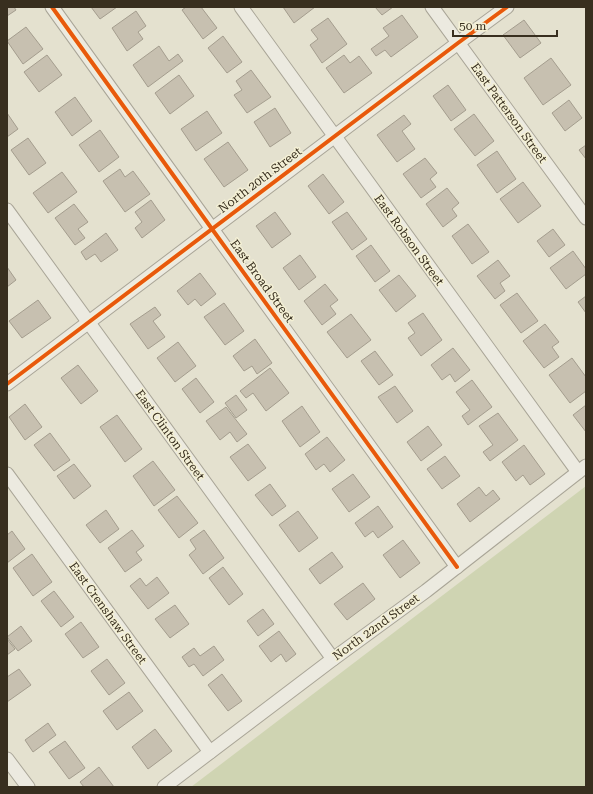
<svg xmlns="http://www.w3.org/2000/svg" width="593" height="794" viewBox="0 0 593 794" font-family="'Roboto Serif',serif">
  <rect width="100%" height="100%" fill="#e4e1cf"/>
  <polygon fill="#cfd4b2" points="586,486 586,787 191,787"/>
  <g fill="#c7c0b0" stroke="#a49d8e">
    <polygon points="7,7 14,7 16,10 7,16"/>
    <polygon points="91,7 117,7 100,19"/>
    <polygon points="186,7 201,7 217,28 203,39 182,10"/>
    <polygon points="283,7 315,7 294,23"/>
    <polygon points="375,7 393,7 382,15"/>
    <polygon points="136,11 146,26 138,32 143,39 127,51 112,28"/>
    <polygon points="402,15 418,37 391,57 385,50 376,56 371,49 389,36 383,28"/>
    <polygon points="328,18 347,44 322,63 310,45 318,39 311,30"/>
    <polygon points="524,20 541,43 520,58 503,35"/>
    <polygon points="26,27 43,49 23,64 7,41"/>
    <polygon points="223,36 242,62 227,73 208,48"/>
    <polygon points="159,46 169,61 178,54 183,61 148,87 133,65"/>
    <polygon points="47,55 62,75 39,92 24,72"/>
    <polygon points="344,55 350,63 359,56 372,73 344,93 326,68"/>
    <polygon points="551,58 571,85 543,105 524,78"/>
    <polygon points="251,70 271,97 247,113 234,95 242,90 236,81"/>
    <polygon points="179,75 194,96 170,114 155,93"/>
    <polygon points="448,85 466,110 451,121 433,96"/>
    <polygon points="75,97 92,121 72,136 55,112"/>
    <polygon points="569,100 582,118 565,131 552,113"/>
    <polygon points="275,108 291,133 270,147 254,122"/>
    <polygon points="207,111 222,133 196,151 181,129"/>
    <polygon points="7,113 18,129 7,137"/>
    <polygon points="474,114 494,141 475,156 454,129"/>
    <polygon points="404,115 411,124 402,131 415,149 397,162 377,135"/>
    <polygon points="100,130 119,157 99,172 79,145"/>
    <polygon points="28,138 46,163 29,175 11,150"/>
    <polygon points="228,142 248,170 224,187 204,159"/>
    <polygon points="586,145 586,159 579,150"/>
    <polygon points="497,151 516,179 497,193 477,165"/>
    <polygon points="425,158 437,173 430,179 436,187 421,198 403,174"/>
    <polygon points="120,169 125,177 133,171 150,194 125,212 103,181"/>
    <polygon points="62,172 77,192 48,213 33,193"/>
    <polygon points="323,174 344,202 329,214 308,186"/>
    <polygon points="523,182 541,206 518,223 500,199"/>
    <polygon points="447,188 459,203 452,209 457,216 443,227 426,204"/>
    <polygon points="151,200 165,220 142,238 135,228 142,222 135,212"/>
    <polygon points="74,204 88,222 78,229 85,238 75,245 55,218"/>
    <polygon points="275,212 291,234 272,248 256,226"/>
    <polygon points="347,212 367,239 352,250 332,222"/>
    <polygon points="468,224 489,252 472,264 452,236"/>
    <polygon points="553,229 565,245 549,257 537,241"/>
    <polygon points="106,233 118,250 101,262 95,254 86,260 81,252"/>
    <polygon points="371,245 390,271 375,282 356,256"/>
    <polygon points="573,251 586,269 586,274 566,289 550,268"/>
    <polygon points="300,255 316,277 299,290 283,268"/>
    <polygon points="498,260 510,276 500,283 505,291 495,299 477,276"/>
    <polygon points="7,267 16,280 7,287"/>
    <polygon points="200,273 216,294 201,306 195,299 188,305 177,291"/>
    <polygon points="399,275 416,296 396,312 379,290"/>
    <polygon points="325,284 338,300 330,306 336,314 322,325 304,301"/>
    <polygon points="517,293 538,321 521,333 500,305"/>
    <polygon points="586,296 586,313 578,302"/>
    <polygon points="38,300 51,318 22,338 9,321"/>
    <polygon points="224,303 244,331 225,345 204,317"/>
    <polygon points="155,307 161,315 153,321 165,337 148,349 130,324"/>
    <polygon points="423,313 442,340 421,356 408,338 415,333 408,323"/>
    <polygon points="351,314 371,340 347,358 327,332"/>
    <polygon points="545,324 559,342 552,347 559,357 544,368 523,341"/>
    <polygon points="255,339 272,363 257,374 252,366 244,371 233,356"/>
    <polygon points="178,342 196,366 175,382 157,358"/>
    <polygon points="453,348 470,370 455,382 450,374 442,380 431,365"/>
    <polygon points="375,351 393,375 379,385 361,361"/>
    <polygon points="572,358 586,377 586,391 570,403 549,375"/>
    <polygon points="78,365 98,391 81,404 61,378"/>
    <polygon points="270,368 289,393 266,411 253,393 246,398 240,391"/>
    <polygon points="196,378 214,402 200,413 182,389"/>
    <polygon points="472,380 492,407 468,425 462,416 470,410 456,392"/>
    <polygon points="395,386 413,411 397,423 378,397"/>
    <polygon points="236,395 247,410 236,418 225,403"/>
    <polygon points="25,404 42,427 25,440 9,417"/>
    <polygon points="586,405 586,432 573,415"/>
    <polygon points="302,406 320,432 300,447 282,421"/>
    <polygon points="226,407 247,434 237,442 230,432 220,440 206,421"/>
    <polygon points="498,413 518,440 490,461 483,452 493,445 479,426"/>
    <polygon points="117,415 142,449 125,462 100,427"/>
    <polygon points="428,426 442,445 421,461 407,442"/>
    <polygon points="50,433 70,460 54,471 34,445"/>
    <polygon points="327,437 345,460 330,472 324,464 316,470 305,454"/>
    <polygon points="248,444 266,468 248,481 230,457"/>
    <polygon points="524,445 545,474 530,485 523,475 516,481 502,462"/>
    <polygon points="445,456 460,476 442,489 427,469"/>
    <polygon points="153,461 175,490 154,506 133,476"/>
    <polygon points="74,464 91,486 74,499 57,476"/>
    <polygon points="353,474 370,497 349,512 332,489"/>
    <polygon points="270,484 286,506 272,516 255,495"/>
    <polygon points="479,487 486,496 493,490 500,499 470,522 457,504"/>
    <polygon points="177,496 198,523 179,538 158,510"/>
    <polygon points="378,506 393,527 378,538 373,531 365,537 355,523"/>
    <polygon points="106,510 119,529 100,543 86,525"/>
    <polygon points="298,511 318,538 299,552 279,525"/>
    <polygon points="132,530 144,546 136,552 142,560 125,572 108,548"/>
    <polygon points="204,530 224,558 203,574 189,555 196,549 190,540"/>
    <polygon points="12,531 25,549 7,563 7,535"/>
    <polygon points="403,540 420,563 400,578 383,555"/>
    <polygon points="332,552 343,567 320,584 309,569"/>
    <polygon points="32,554 52,582 33,596 13,568"/>
    <polygon points="223,567 243,594 229,605 209,578"/>
    <polygon points="157,577 169,593 148,609 130,586 140,578 146,586"/>
    <polygon points="363,583 375,599 347,620 334,604"/>
    <polygon points="54,591 74,617 61,627 41,601"/>
    <polygon points="175,605 189,624 170,638 155,619"/>
    <polygon points="263,609 274,624 258,636 247,621"/>
    <polygon points="81,622 99,647 83,658 65,634"/>
    <polygon points="21,626 32,641 18,651 7,637"/>
    <polygon points="279,631 296,654 286,662 281,654 271,662 259,646"/>
    <polygon points="7,639 15,649 7,655"/>
    <polygon points="214,646 224,660 203,676 194,664 189,667 182,657 194,648 200,656"/>
    <polygon points="107,659 125,683 109,695 91,671"/>
    <polygon points="19,669 31,685 7,702 7,677"/>
    <polygon points="222,674 242,701 228,711 208,685"/>
    <polygon points="129,692 143,711 117,730 103,711"/>
    <polygon points="48,723 56,735 33,752 25,740"/>
    <polygon points="155,729 172,751 148,769 132,747"/>
    <polygon points="65,741 85,768 69,779 49,752"/>
    <polygon points="99,767 114,787 84,787 80,782"/>
  </g>
  <g fill="none" stroke-linecap="round" stroke-linejoin="round">
    <g stroke="#a9a597" stroke-width="15">
      <g id="minor">
        <polyline points="52,7 212,229 457,567"/>
        <polyline points="241,7 578,472"/>
        <polyline points="432,7 586,218"/>
        <polyline points="7,210 333,659"/>
        <polyline points="7,384 458,43 507,7"/>
        <polyline points="7,474 210,752"/>
        <polyline points="7,759 28,787"/>
        <polyline points="164,787 333,659 426,591 586,466"/>
      </g>
    </g>
    <use href="#minor" stroke="#eceae0" stroke-width="13"/>
    <g stroke="#f4f0d5" stroke-width="6">
      <g id="cycleway">
        <polyline points="52,7 212,229 457,567"/>
        <polyline points="7,384 458,43 507,7"/>
      </g>
    </g>
    <use href="#cycleway" stroke="#e8590c" stroke-width="4"/>
  </g>
  <g text-anchor="middle" stroke-width="3" stroke-linejoin="round" paint-order="stroke">
    <g font-size="12" fill="#382f1f" stroke="#f4f0d5">
      <text transform="translate(509 113) rotate(54)" y="4">East Patterson Street</text>
      <text transform="translate(260 180) rotate(-37)" y="4">North 20th Street</text>
      <text transform="translate(409 240) rotate(54)" y="4">East Robson Street</text>
      <text transform="translate(262 281) rotate(54)" y="4">East Broad Street</text>
      <text transform="translate(170 435) rotate(54)" y="4">East Clinton Street</text>
      <text transform="translate(108 613) rotate(54)" y="4">East Crenshaw Street</text>
      <text transform="translate(376 627) rotate(-36)" y="4">North 22nd Street</text>
    </g>
  </g>
  <rect width="593" height="794" fill="none" stroke="#382f1f" stroke-width="16"/>
  <path d="M453 30v6h104v-6" fill="none" stroke="#382f1f" stroke-width="2"/>
  <text x="459" y="30" font-size="12" fill="#382f1f" stroke="#f4f0d5" stroke-width="3" paint-order="stroke">50 m</text>
</svg>
